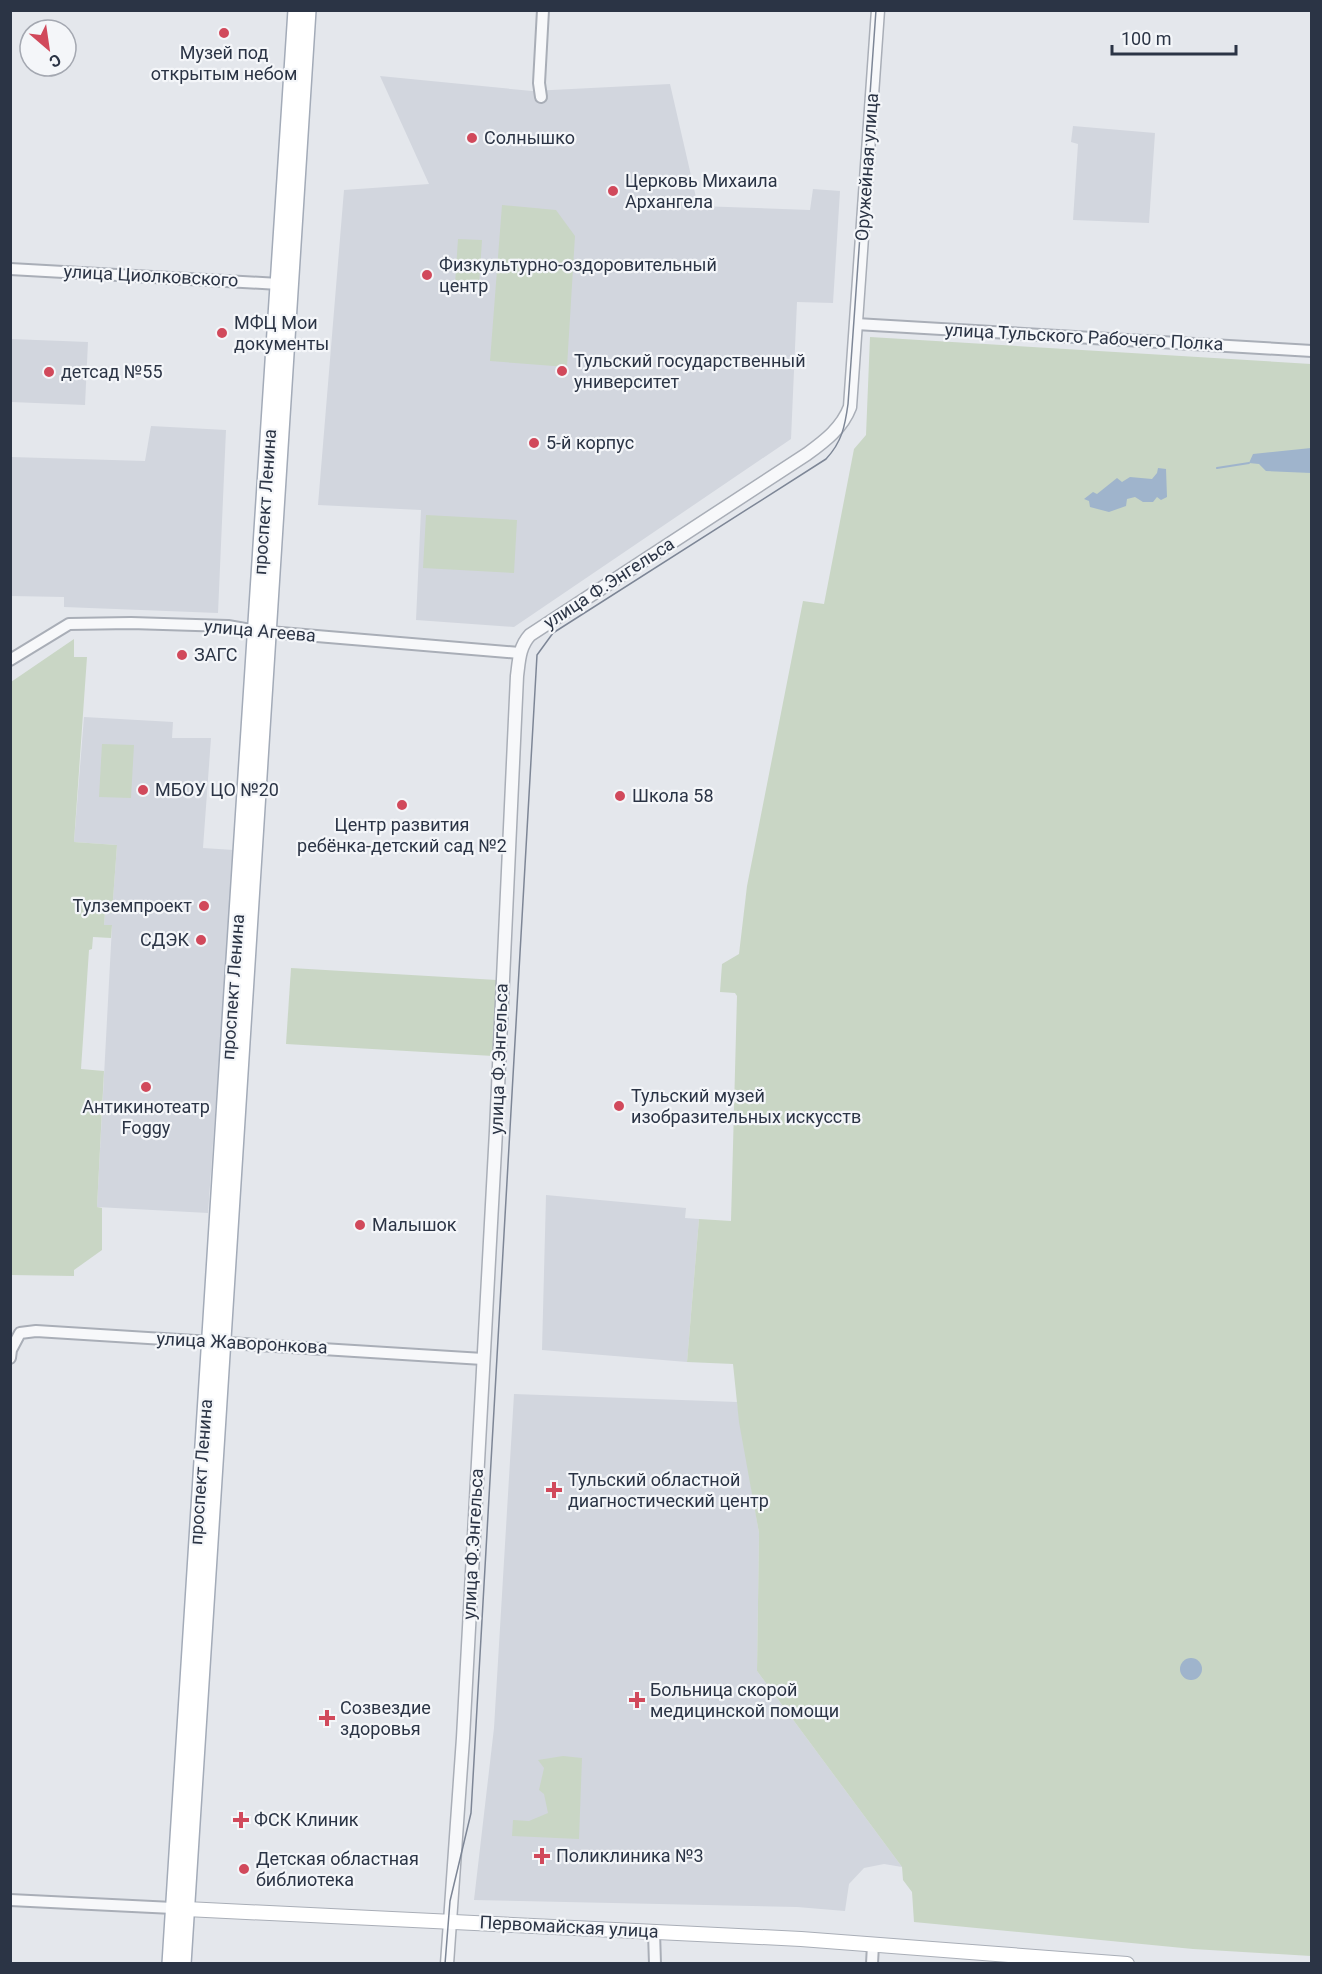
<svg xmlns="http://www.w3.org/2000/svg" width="1322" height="1974" viewBox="0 0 1322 1974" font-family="Roboto,sans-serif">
  <rect width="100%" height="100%" fill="#e4e7ec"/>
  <g fill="#d2d6de">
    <polygon points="380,76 532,91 670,84 698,206 810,210 813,189 840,191 833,303 797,302 791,439 514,627 416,620 421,510 318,505 344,190 429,184"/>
    <polygon points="1073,126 1155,133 1149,223 1073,220 1078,144 1071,142"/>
    <polygon points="11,339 88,342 85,405 11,402"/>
    <polygon points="151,426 226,430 218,613 64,607 64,597 11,596 11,457 145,461"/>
    <polygon points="84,717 173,722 172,738 211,738 203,848 234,850 208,1213 97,1207 112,926 104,925 105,913 112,913 117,845 74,842"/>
    <polygon points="546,1195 686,1208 685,1218 699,1219 687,1362 542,1350"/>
    <polygon points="514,1394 737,1402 759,1533 757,1671 902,1867 884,1864 864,1868 849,1884 845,1911 797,1907 474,1900 494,1728"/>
  </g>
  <g fill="#c9d6c5">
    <polygon points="502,205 556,210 575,236 567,367 490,361"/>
    <polygon points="458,239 482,240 479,286 455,284"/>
    <polygon points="870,337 1311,364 1311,1956 1193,1949 914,1922 912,1892 903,1880 902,1867 757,1671 759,1533 739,1422 733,1364 687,1362 699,1219 731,1221 737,996 735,993 720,992 722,964 739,954 747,886 803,601 824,604 854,449 866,435"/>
    <polygon points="426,515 517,520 514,573 423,568"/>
    <polygon points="74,639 74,657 87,657 74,842 117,845 112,913 105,913 104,925 112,925 111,938 93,937 92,949 89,950 81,1069 104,1071 97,1207 102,1208 102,1250 74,1270 74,1276 11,1275 11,682"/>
    <polygon points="102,744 134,745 131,798 99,797"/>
    <polygon points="291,968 497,980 493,1056 286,1044"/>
    <polygon points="563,1756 582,1758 579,1839 512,1836 513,1820 529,1821 548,1813 544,1794 539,1790 544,1768 538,1760"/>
  </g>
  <g fill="#9fb4cc">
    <polygon points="1311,448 1311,473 1266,471 1259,464 1249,463 1253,454"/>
    <polygon points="1158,468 1166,469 1167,497 1161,500 1157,497 1153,502 1143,502 1135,497 1127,499 1126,506 1109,512 1090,507 1089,501 1084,499 1093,492 1097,494 1117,478 1122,482 1130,477 1152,479 1157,473"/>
    <circle cx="1191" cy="1669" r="11"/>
  </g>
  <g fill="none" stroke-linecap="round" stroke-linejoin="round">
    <polyline stroke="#9fb4cc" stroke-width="2" points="1217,468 1249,463"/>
    <g stroke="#a9aeb7" stroke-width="14">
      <g id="minor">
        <polyline points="541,97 539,83 543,10"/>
        <polyline points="10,269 279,284"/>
        <polyline points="856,324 1312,351"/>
        <polyline points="269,632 520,653"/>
        <polyline points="10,660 69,624 131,623 228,626 257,631"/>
        <polyline points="10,1358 11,1350 20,1333 36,1331 483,1359"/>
        <polyline points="10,1900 173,1908"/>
        <polyline points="654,1932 655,1964"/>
        <polyline points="872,1964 873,1944"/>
      </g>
    </g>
    <g stroke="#a9aeb7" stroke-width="15">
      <path id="tertiary" d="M447,1964L463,1738L496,1131L517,676C519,661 519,647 530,635L807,454C825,441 842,428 850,407L878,10"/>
    </g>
    <g stroke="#a9aeb7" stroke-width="16">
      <polyline id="secondary" points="186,1909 801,1939 1127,1964"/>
    </g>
    <g stroke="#a3abb8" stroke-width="18">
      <g id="primary">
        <path d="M170,1964C209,1312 255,662 296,10"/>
        <polyline points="183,1964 308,10"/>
      </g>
    </g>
    <use href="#minor" stroke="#f7f8fa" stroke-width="10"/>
    <use href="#tertiary" stroke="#f7f8fa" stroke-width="12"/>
    <use href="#secondary" stroke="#fff" stroke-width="14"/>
    <use href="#primary" stroke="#fff" stroke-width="15"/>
    <path stroke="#7d8696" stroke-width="1.5" d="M445,1964L450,1901L471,1813L537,655L553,633L826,459C842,442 845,426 848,404L876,10"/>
  </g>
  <g fill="#d1495b" stroke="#f4f6f9" stroke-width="2">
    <circle cx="224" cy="33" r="6"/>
    <circle cx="472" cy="138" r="6"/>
    <circle cx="613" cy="191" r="6"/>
    <circle cx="427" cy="275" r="6"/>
    <circle cx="222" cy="333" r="6"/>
    <circle cx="562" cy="371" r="6"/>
    <circle cx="49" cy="372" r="6"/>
    <circle cx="534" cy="443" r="6"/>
    <circle cx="182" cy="655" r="6"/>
    <circle cx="143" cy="790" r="6"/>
    <circle cx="620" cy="796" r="6"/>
    <circle cx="402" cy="805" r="6"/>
    <circle cx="204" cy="906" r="6"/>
    <circle cx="201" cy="940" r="6"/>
    <circle cx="146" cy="1087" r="6"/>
    <circle cx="619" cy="1106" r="6"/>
    <circle cx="360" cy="1225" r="6"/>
    <path d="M551 1481h6v6h6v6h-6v6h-6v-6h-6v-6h6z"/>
    <path d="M634 1691h6v6h6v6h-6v6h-6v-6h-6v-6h6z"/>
    <path d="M324 1709h6v6h6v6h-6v6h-6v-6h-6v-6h6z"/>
    <path d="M238 1811h6v6h6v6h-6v6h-6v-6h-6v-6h6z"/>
    <path d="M539 1847h6v6h6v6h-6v6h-6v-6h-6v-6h6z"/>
    <circle cx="244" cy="1869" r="6"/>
  </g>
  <g text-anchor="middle" stroke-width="4.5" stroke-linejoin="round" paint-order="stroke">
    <g font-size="18" fill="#2b3445" stroke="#f4f6f9" text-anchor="start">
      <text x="224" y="59" text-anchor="middle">Музей под<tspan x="224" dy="21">открытым небом</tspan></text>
      <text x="484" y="144">Солнышко</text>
      <text x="625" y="187">Церковь Михаила<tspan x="625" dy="21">Архангела</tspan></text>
      <text x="439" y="271">Физкультурно-оздоровительный<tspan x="439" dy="21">центр</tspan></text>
      <text x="234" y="329">МФЦ Мои<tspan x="234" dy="21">документы</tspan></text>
      <text x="574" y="367">Тульский государственный<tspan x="574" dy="21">университет</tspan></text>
      <text x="61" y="378">детсад №55</text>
      <text x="546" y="449">5-й корпус</text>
      <text x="194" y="661">ЗАГС</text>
      <text x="155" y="796">МБОУ ЦО №20</text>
      <text x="632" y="802">Школа 58</text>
      <text x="402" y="831" text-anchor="middle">Центр развития<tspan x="402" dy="21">ребёнка-детский сад №2</tspan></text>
      <text x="192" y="912" text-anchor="end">Тулземпроект</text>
      <text x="189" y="946" text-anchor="end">СДЭК</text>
      <text x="631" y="1102">Тульский музей<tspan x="631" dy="21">изобразительных искусств</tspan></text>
      <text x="146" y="1113" text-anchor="middle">Антикинотеатр<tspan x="146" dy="21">Foggy</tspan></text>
      <text x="372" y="1231">Малышок</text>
      <text x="568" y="1486">Тульский областной<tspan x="568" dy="21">диагностический центр</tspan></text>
      <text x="650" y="1696">Больница скорой<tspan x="650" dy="21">медицинской помощи</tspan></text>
      <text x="340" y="1714">Созвездие<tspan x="340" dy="21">здоровья</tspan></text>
      <text x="254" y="1826">ФСК Клиник</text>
      <text x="556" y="1862">Поликлиника №3</text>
      <text x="256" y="1865">Детская областная<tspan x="256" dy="21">библиотека</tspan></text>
    </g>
    <g font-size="18" fill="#2b3445" stroke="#f4f6f9">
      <text transform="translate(867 167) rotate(-86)" y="6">Оружейная улица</text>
      <text transform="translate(151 276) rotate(3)" y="6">улица Циолковского</text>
      <text transform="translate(1084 337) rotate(3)" y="6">улица Тульского Рабочего Полка</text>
      <text transform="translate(265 502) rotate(-86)" y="6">проспект Ленина</text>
      <text transform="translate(609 583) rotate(-33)" y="6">улица Ф.Энгельса</text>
      <text transform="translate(260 631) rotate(5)" y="6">улица Агеева</text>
      <text transform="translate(233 987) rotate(-86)" y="6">проспект Ленина</text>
      <text transform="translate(499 1059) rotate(-88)" y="6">улица Ф.Энгельса</text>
      <text transform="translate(242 1343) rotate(3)" y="6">улица Жаворонкова</text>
      <text transform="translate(201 1472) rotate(-86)" y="6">проспект Ленина</text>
      <text transform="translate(473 1544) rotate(-87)" y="6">улица Ф.Энгельса</text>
      <text transform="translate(569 1927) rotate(3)" y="6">Первомайская улица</text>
    </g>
  </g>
  <rect width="1322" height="1974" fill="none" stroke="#2b3445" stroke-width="24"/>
  <g transform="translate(48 48) rotate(151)"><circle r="28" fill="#f4f6f9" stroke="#a4a8b1" stroke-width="1.5"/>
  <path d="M0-4.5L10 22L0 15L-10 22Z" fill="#d1495b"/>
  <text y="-9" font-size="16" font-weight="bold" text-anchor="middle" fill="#2b3445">С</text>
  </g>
  <path d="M1112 45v9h124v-9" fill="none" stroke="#2b3445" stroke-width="3"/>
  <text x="1121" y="45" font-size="18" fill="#2b3445" stroke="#f4f6f9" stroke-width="4.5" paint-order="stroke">100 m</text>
</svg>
